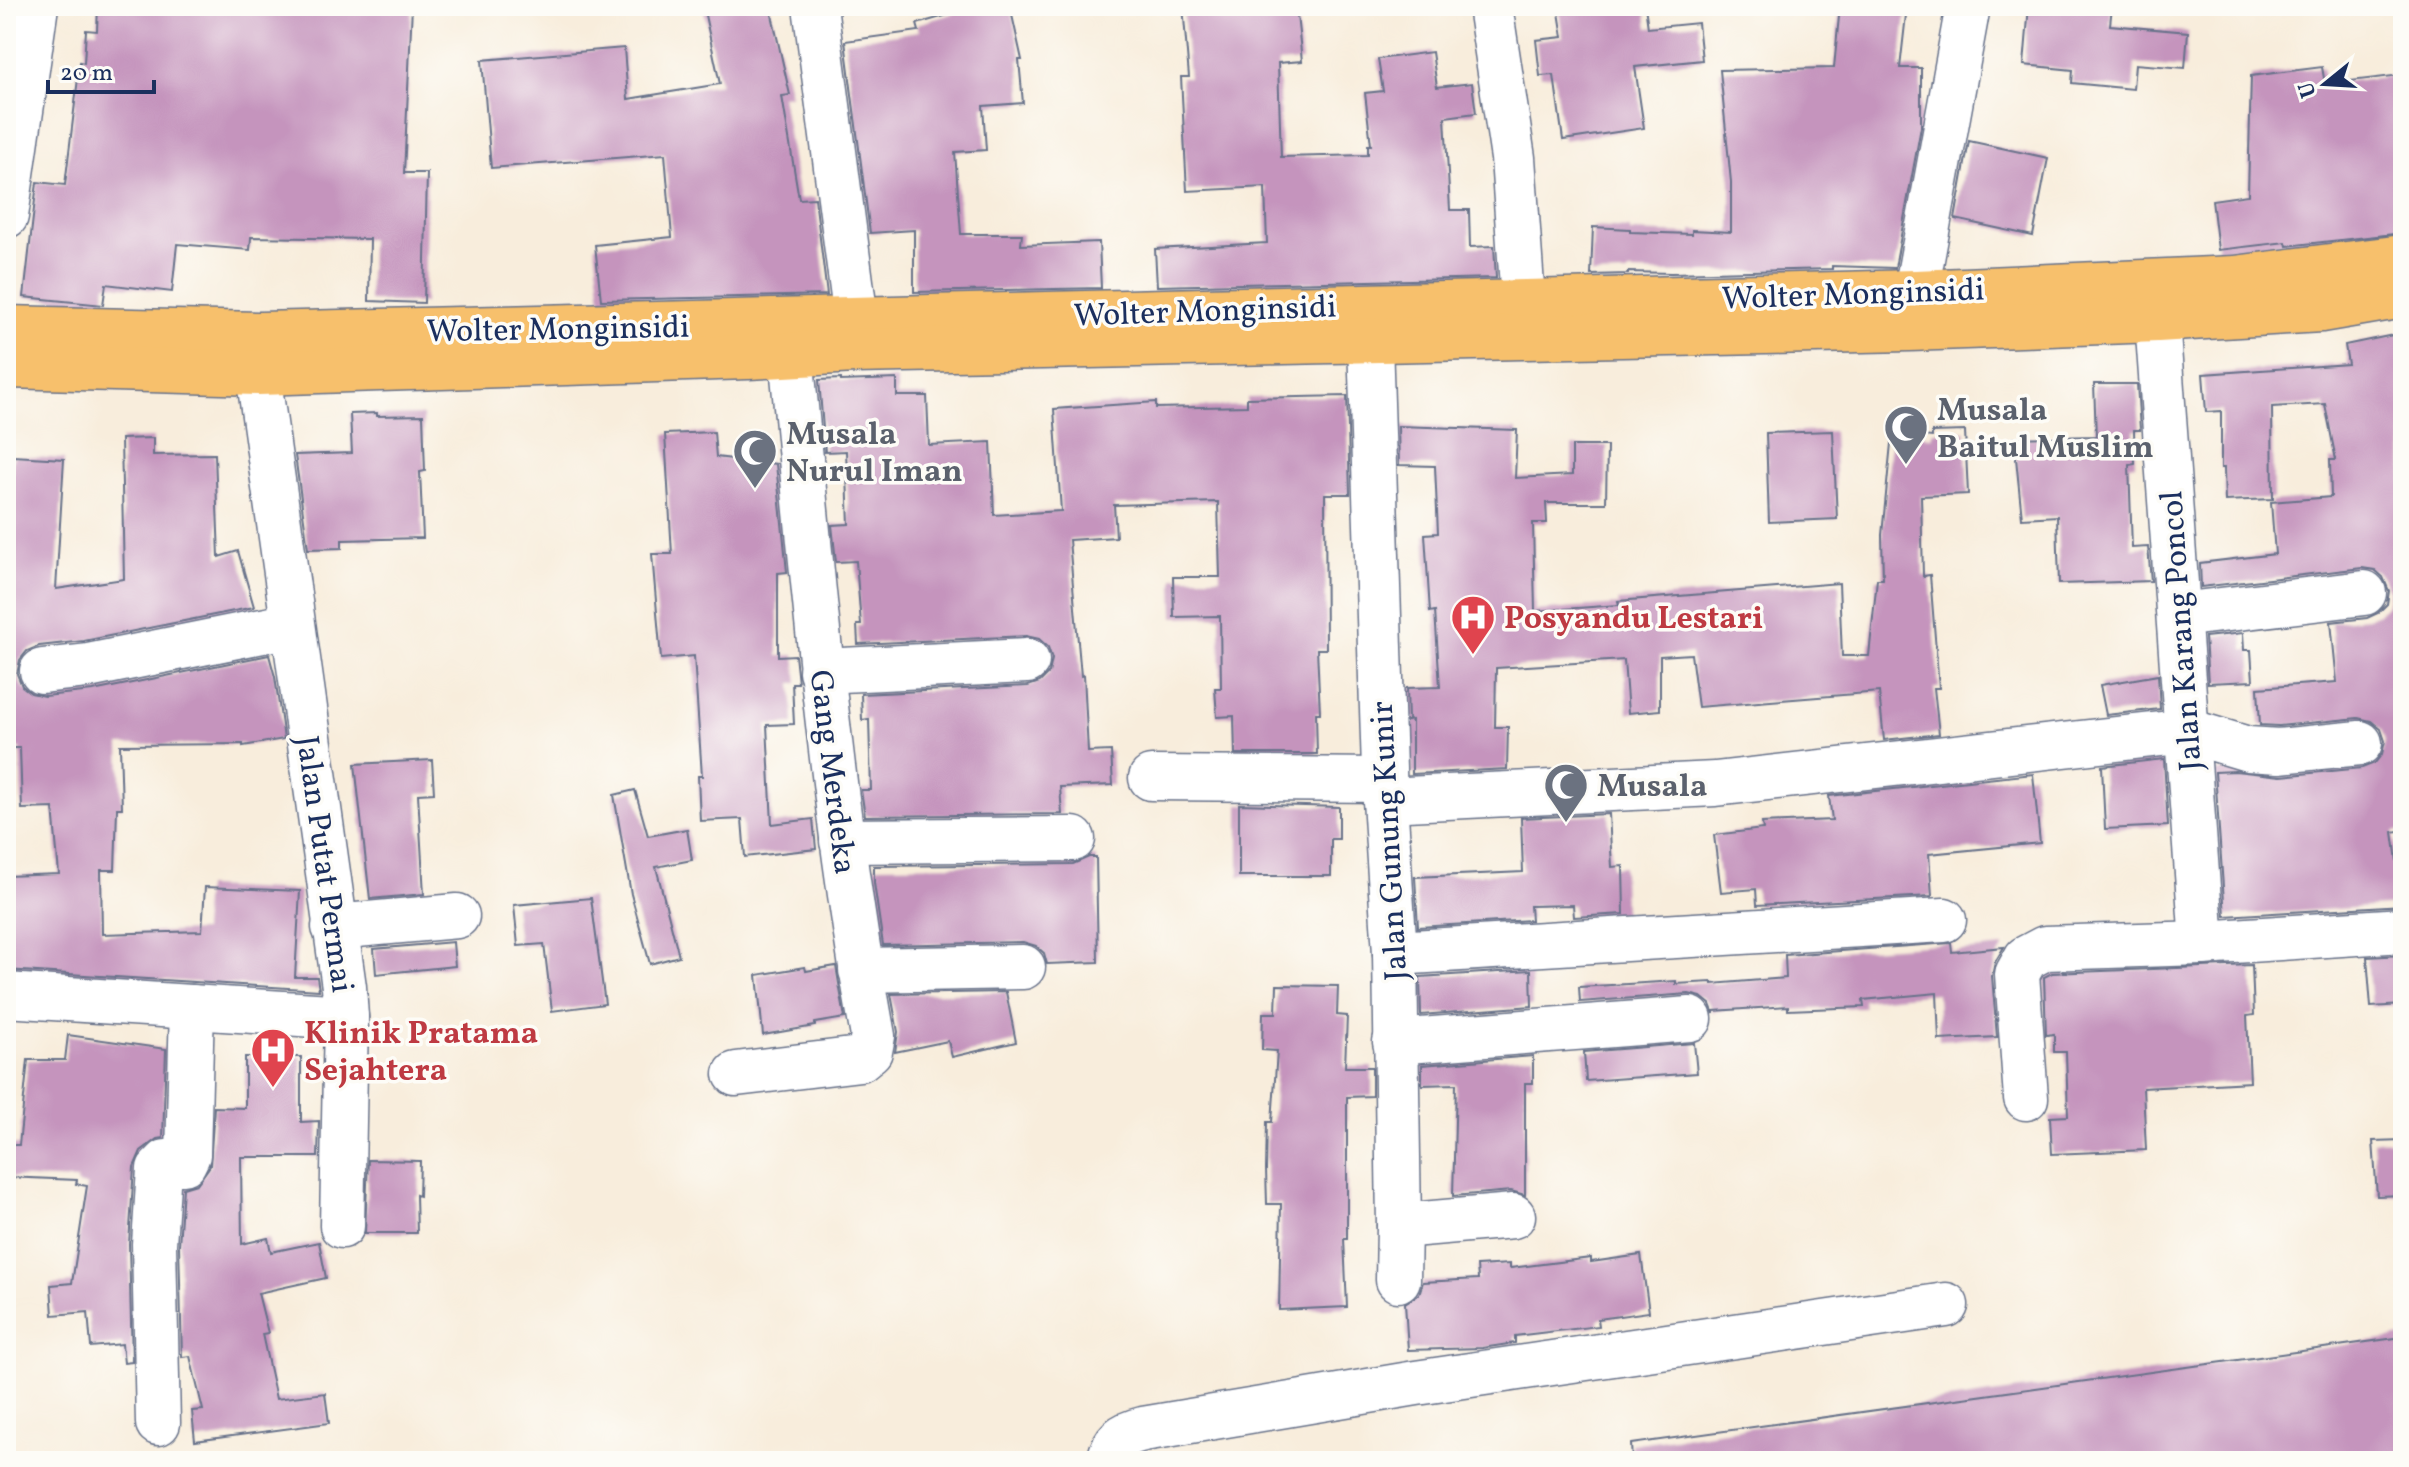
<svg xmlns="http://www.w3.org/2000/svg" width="2409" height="1467" viewBox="0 0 2409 1467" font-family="Vollkorn,serif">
  <rect width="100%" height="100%" fill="#fdfcf7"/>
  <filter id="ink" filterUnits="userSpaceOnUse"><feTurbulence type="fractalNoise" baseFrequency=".0125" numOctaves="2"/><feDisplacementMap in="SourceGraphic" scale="16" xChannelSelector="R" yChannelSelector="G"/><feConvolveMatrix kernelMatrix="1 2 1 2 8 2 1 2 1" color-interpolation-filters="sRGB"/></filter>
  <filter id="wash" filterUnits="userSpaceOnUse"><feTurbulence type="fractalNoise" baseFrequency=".006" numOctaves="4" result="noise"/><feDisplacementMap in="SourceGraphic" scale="32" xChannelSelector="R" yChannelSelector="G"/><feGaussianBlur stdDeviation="1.8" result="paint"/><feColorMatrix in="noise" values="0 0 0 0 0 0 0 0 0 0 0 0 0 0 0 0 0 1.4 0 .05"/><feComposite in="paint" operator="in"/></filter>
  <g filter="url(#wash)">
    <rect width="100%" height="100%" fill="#f8eddc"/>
    <g id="blocks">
      <g fill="#c594bd">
        <polygon points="98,6 412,6 404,173 427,173 424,303 369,301 370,239 251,237 250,250 177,244 172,292 106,284 103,305 24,297 37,182 65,185 80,62 84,63 86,30 97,31"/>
        <polygon points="703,6 770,6 790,95 782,96 799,199 815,198 827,295 601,300 595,245 672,237 665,154 491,168 482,60 624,48 628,99 720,84"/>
        <polygon points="979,6 1010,6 1022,60 1019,60 1023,103 983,106 986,150 955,152 961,234 1022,234 1021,245 1099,242 1101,288 914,292 914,230 870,233 845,41 919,31 917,24"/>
        <polygon points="1183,6 1296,6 1302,61 1278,63 1281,157 1368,155 1368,145 1371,145 1365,93 1383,91 1378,59 1432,52 1437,87 1472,83 1476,113 1445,117 1450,210 1469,210 1470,247 1494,246 1496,278 1157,286 1155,249 1267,243 1265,187 1187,191 1181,77 1189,77"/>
        <polygon points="1558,6 1645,6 1648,28 1698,23 1702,60 1635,67 1644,128 1563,140 1554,75 1540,76 1536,40 1563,37"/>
        <polygon points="1840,6 1907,6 1900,68 1921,68 1921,127 1895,268 1832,266 1832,269 1671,273 1628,272 1628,274 1591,275 1593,227 1630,229 1630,232 1692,234 1692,230 1731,232 1731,182 1720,70 1834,68"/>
        <polygon points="2029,6 2112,6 2110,25 2188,32 2185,68 2135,64 2133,89 2072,83 2073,70 2024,65"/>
        <polygon points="2322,67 2325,84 2401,75 2403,233 2287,246 2286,242 2218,250 2212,200 2248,195 2251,76"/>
        <polygon points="1969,141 2048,158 2033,236 1955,219"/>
        <polygon points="2403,333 2403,830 2393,832 2403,905 2225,916 2215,772 2235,771 2281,776 2362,768 2375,763 2382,754 2385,741 2381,729 2371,721 2358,718 2279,726 2260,725 2258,688 2337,682 2331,622 2367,618 2378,613 2387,604 2389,591 2383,577 2375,570 2362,568 2201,587 2200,563 2275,554 2271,502 2331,497 2330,460 2336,460 2325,404 2272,407 2273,499 2225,501 2224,468 2221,468 2221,411 2206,412 2203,374 2348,364 2345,345"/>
        <polygon points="841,379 841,381 897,379 897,396 927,396 929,445 991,442 994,515 1061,511 1054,409 1156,402 1156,408 1247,406 1247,398 1347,396 1350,494 1325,494 1326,649 1317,649 1320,713 1316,713 1317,754 1235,754 1234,716 1217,717 1215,688 1221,688 1220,616 1174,617 1173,577 1220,577 1218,502 1114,505 1116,537 1069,540 1081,676 1084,675 1088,752 1111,751 1113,785 1060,787 1062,814 865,816 861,790 871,790 869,719 862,720 861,694 1028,686 1040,682 1049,673 1052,659 1048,647 1039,639 1026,636 858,644 857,625 861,625 856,561 836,562 832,525 849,524 846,451 825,452 819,380"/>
        <polygon points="2094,384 2137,384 2140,430 2134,430 2135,464 2129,465 2132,548 2148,547 2151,581 2059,584 2057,516 2022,518 2014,438 2096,436"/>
        <polygon points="377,413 377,416 423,415 425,471 420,472 423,538 342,540 342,548 308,549 295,455 352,453 350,414"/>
        <polygon points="1398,426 1517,430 1515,478 1572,475 1572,446 1607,446 1606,503 1546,503 1547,523 1533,523 1535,611 1619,605 1618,601 1839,583 1842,656 1869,656 1877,579 1883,579 1882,535 1892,433 1932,437 1932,432 1965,431 1968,494 1921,496 1923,576 1930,575 1939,688 1934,688 1939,734 1884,740 1879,692 1698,707 1691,654 1660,656 1660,710 1628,713 1624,660 1496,668 1495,727 1508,727 1507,769 1412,774 1412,720 1408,721 1407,688 1440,687 1435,611 1430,612 1425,534 1438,533 1435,466 1399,465"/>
        <polygon points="1833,431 1837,519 1769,522 1766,433"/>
        <polygon points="714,432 716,457 776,464 787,572 778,573 778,656 795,655 798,683 792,683 794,724 767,725 772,824 813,819 816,849 745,857 742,819 700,821 698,776 702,776 694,656 661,659 652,554 672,554 665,434"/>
        <polygon points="153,438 153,455 215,454 219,557 238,551 254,607 84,641 39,646 27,651 20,660 17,674 22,686 31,693 45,696 93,691 269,655 275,677 284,739 243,746 243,744 120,745 122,808 117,808 115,870 101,870 102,934 202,931 205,887 300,891 295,977 317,977 319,990 6,970 6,876 59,874 53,808 22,809 20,748 6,748 6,566 13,456 64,459 56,589 124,579 121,439"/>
        <polygon points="2243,633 2244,650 2251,650 2253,681 2208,683 2205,637"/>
        <polygon points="2158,675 2160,709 2106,715 2100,685"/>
        <polygon points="2164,759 2168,826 2105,829 2102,766"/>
        <polygon points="432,760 434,793 418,794 424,894 370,899 355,764"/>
        <polygon points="2033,774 2040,843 1929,854 1932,896 1757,905 1756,889 1721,892 1714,835 1763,829 1762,823 1832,820 1829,796"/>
        <polygon points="635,790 648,836 687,829 692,860 656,867 679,956 650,964 631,894 614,795"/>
        <polygon points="1239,804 1339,807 1339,839 1331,839 1331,876 1239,876"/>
        <polygon points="1609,814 1612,867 1623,866 1624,914 1574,917 1573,905 1530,906 1531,920 1418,927 1415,877 1523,872 1521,818"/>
        <polygon points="1089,857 1096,857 1098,962 1047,964 1044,953 1036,946 1023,942 883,945 874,883 874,866 1073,864"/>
        <polygon points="591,898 605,1004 552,1011 544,944 518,946 514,905"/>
        <polygon points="453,942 455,966 376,974 374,949"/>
        <polygon points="1951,943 1952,952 2004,947 1995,962 1992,976 1997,1037 1939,1040 1937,993 1863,1000 1864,1007 1788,1010 1788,1006 1714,1011 1714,1014 1710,1004 1701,997 1689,994 1580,1002 1579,987 1676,981 1676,984 1712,982 1712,984 1786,978 1785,955"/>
        <polygon points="2403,955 2403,1005 2371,1007 2367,957"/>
        <polygon points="2252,965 2254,1015 2247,1016 2250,1082 2143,1088 2146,1150 2052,1154 2050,1117 2068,1116 2066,1052 2054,1052 2054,1034 2046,1035 2044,977 2052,973"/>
        <polygon points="836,966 845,1018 815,1023 815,1026 763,1035 757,975 805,967 806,971"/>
        <polygon points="1531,970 1532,1006 1421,1015 1420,977"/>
        <polygon points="1277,985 1338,986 1337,1015 1347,1016 1345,1067 1372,1067 1372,1096 1347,1097 1347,1239 1344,1239 1347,1307 1279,1310 1281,1204 1267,1204 1266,1169 1267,1122 1272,1122 1277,1051 1262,1050 1263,1013 1276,1013"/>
        <polygon points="1006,992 1016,1042 952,1057 948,1041 895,1052 898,1032 891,994"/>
        <polygon points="68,1035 166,1049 163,1138 157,1139 141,1151 134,1167 129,1244 132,1362 124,1363 122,1344 91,1347 88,1312 53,1315 51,1285 72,1283 87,1186 76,1184 77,1180 6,1177 6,1145 19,1145 28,1060 65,1060"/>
        <polygon points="1694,1043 1697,1073 1586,1081 1584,1052"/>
        <polygon points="1533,1056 1533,1083 1525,1083 1525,1195 1511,1191 1453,1196 1456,1084 1422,1085 1422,1065"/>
        <polygon points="245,1057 301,1057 301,1122 319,1121 318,1157 241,1157 242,1244 268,1238 271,1252 319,1242 326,1278 258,1293 268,1333 262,1334 276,1399 325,1393 329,1423 195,1441 192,1411 203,1410 190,1356 182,1357 179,1245 183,1188 197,1184 210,1166 214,1107 245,1108"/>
        <polygon points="2403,1140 2403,1195 2377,1196 2373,1141"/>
        <polygon points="368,1160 420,1161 419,1196 416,1195 417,1233 365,1233"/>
        <polygon points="1641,1255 1649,1312 1598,1319 1599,1326 1515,1336 1515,1343 1482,1348 1408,1350 1405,1303 1419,1294 1423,1282 1478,1279 1477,1266 1510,1264 1510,1268 1591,1258 1591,1262"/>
        <polygon points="2403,1337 2403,1461 1632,1461 1631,1444"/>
      </g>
    </g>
  </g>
  <g filter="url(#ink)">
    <use href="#blocks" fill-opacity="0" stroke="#68728a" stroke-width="2"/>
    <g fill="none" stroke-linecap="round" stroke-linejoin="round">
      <g stroke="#68728a" stroke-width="47">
        <g id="minor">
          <polyline points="815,6 856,320"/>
          <polyline points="1490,6 1513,158 1523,301"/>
          <polyline points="6,216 36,6"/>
          <polyline points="1916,292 1968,6"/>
          <polyline points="2157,320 2202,943"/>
          <polyline points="1370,342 1385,800 1395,953 1399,1226 1513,1216"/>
          <polyline points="2179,615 2364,593"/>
          <polyline points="42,671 88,666 292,625"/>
          <polyline points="821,671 1027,661"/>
          <polyline points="1151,778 1384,780"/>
          <polyline points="1385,800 1715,784 2188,731 2248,749 2279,751 2360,743"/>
          <polyline points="842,841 1073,839"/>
          <polyline points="334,927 457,916"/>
          <polyline points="1395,953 1944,920"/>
          <polyline points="861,970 1023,967"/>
          <polyline points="6,995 346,1017 344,987 258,373"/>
          <polyline points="1395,1042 1690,1019"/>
          <path d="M736,1074L860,1059L870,1051L873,1036C832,811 813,582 791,354"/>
          <polyline points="2026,1098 2017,974 2026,958 2045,948 2202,943 2403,930"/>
          <polyline points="342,1226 346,1017"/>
          <polyline points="1398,1280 1399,1226"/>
          <polyline points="158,1423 154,1244 159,1169 166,1162 184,1163 188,1155 192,1007"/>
          <path d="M1109,1461C1114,1440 1122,1434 1143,1429L1416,1383L1946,1305"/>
        </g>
      </g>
      <g stroke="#68728a" stroke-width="47">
        <g id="major">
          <polyline points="6,328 260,334 1916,292 2235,278 2403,257"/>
          <polyline points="6,366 258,373 748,357 855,351 1910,329 2157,320 2321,310 2403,296"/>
        </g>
      </g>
      <use href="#minor" stroke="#fff" stroke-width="44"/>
      <use href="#major" stroke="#f7c06c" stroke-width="44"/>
    </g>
  </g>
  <defs>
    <g id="mosque-pin" transform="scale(2.3)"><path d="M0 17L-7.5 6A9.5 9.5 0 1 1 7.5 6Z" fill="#6b7280" stroke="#fdfcf7"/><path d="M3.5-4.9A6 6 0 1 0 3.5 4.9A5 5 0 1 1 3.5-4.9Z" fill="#fff"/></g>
    <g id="hospital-pin" transform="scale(2.3)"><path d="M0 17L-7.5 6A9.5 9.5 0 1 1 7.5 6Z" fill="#e0444e" stroke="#fdfcf7"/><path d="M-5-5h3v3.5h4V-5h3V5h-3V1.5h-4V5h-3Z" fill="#fff"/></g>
  </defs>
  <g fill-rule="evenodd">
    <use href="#mosque-pin" x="1906" y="427"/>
    <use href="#mosque-pin" x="755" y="451"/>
    <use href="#hospital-pin" x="1473" y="617"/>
    <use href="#mosque-pin" x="1566" y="785"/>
    <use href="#hospital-pin" x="273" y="1050"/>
  </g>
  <g text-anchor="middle" stroke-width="7" stroke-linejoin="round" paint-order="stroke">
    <g font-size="32" fill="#1b2f5e" stroke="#fdfcf7">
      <text transform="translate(1853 293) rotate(-2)" y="11">Wolter Monginsidi</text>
      <text transform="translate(1205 310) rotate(-2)" y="11">Wolter Monginsidi</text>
      <text transform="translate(558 328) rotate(-1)" y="11">Wolter Monginsidi</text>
      <text transform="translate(2180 631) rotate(-94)" y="11">Jalan Karang Poncol</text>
      <text transform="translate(834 772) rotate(83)" y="11">Gang Merdeka</text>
      <text transform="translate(1388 841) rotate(-93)" y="11">Jalan Gunung Kunir</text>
      <text transform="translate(326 864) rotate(82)" y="11">Jalan Putat Permai</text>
    </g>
    <g font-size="32" font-weight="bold" fill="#5b616d" stroke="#fdfcf7" text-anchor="start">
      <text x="1937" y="420">Musala<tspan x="1937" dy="37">Baitul Muslim</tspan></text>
      <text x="786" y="444">Musala<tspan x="786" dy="37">Nurul Iman</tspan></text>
      <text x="1597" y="796">Musala</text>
    </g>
    <g font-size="32" font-weight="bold" fill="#be3a42" stroke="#fdfcf7" text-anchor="start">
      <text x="1504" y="628">Posyandu Lestari</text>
      <text x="304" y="1043">Klinik Pratama<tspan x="304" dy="37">Sejahtera</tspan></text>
    </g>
  </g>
  <rect width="2409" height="1467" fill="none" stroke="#fdfcf7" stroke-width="32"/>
  <g transform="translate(2325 84) rotate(252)" stroke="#fdfcf7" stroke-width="6" paint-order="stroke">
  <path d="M0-6L14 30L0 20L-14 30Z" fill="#1b2f5e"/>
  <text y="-12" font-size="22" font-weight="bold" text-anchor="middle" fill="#1b2f5e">U</text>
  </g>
  <path d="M48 80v12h106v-12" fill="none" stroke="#1b2f5e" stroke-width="4"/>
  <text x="60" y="80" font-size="24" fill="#1b2f5e" stroke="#fdfcf7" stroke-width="6" paint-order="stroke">20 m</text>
</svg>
